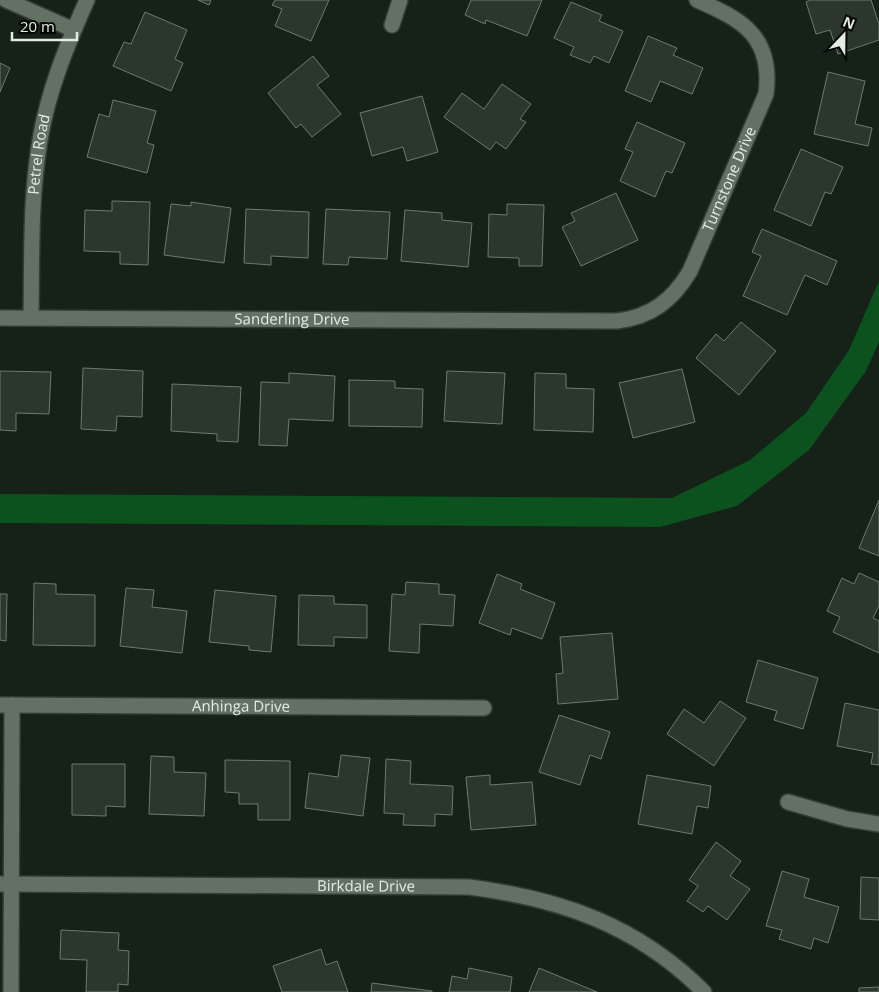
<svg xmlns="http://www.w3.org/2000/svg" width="879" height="992" viewBox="0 0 879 992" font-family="'Open Sans',sans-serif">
  <rect width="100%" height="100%" fill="#162117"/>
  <polygon fill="#0b521f" points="879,281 879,342 866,371 809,450 737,506 660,527 0,523 0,494 672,498 750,460 806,413 849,350"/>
  <g fill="#2b372d" stroke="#6d7a6e">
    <polygon points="198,0 211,0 209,5"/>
    <polygon points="275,0 329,0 311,41 275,26 282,9 272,5"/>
    <polygon points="471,0 542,0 527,36 486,20 485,24 465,15"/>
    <polygon points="811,0 871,0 879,24 879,40 838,54 830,30 816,34 806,2"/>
    <polygon points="571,2 602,15 599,21 623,31 609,63 594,56 590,63 570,55 574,47 554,38"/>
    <polygon points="145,12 187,30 175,59 183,63 171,91 113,66 124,42 131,44"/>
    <polygon points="648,36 677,48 673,55 703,68 692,94 660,81 651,102 625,91"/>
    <polygon points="313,56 329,76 317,85 341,114 312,137 301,124 296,128 268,93"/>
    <polygon points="0,63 10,68 0,92"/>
    <polygon points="828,72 865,81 855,124 872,128 868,146 814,134"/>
    <polygon points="502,84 531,104 520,119 526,122 506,149 496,142 490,150 444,117 462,93 484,109"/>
    <polygon points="422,96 438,152 407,161 403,147 372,156 360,113"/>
    <polygon points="113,100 156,111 147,143 154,145 147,173 87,157 99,114 109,117"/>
    <polygon points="637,122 685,143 672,173 666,171 655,197 620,181 633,152 625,149"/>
    <polygon points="801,149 843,167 831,194 825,192 811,226 774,210"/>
    <polygon points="616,193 638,240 581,266 562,227 575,221 571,213"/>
    <polygon points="112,201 150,202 148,265 120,264 120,252 84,251 85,210 112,211"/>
    <polygon points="191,202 231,208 224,263 164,255 171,204 191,206"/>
    <polygon points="507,204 544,205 542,266 519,266 519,258 488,257 489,214 507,215"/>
    <polygon points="246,209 309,212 308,258 271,256 271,265 244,263"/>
    <polygon points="326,209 390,212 387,259 349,257 348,265 323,264"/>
    <polygon points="405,210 442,213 442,220 472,223 468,267 401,261"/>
    <polygon points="762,229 837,261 827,285 805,275 787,315 743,296 761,256 752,252"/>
    <polygon points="741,322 776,351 739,395 696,358 716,334 724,341"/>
    <polygon points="83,368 143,371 142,417 117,416 116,431 81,429"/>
    <polygon points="682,369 695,422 633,438 619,383"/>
    <polygon points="0,371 51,372 49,414 16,413 16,431 0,430"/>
    <polygon points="447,371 505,373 502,424 444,421"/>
    <polygon points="289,373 335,376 333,421 289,419 287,446 259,445 261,382 289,383"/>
    <polygon points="535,373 566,374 566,388 594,389 593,432 534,430"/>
    <polygon points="349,380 395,381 395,388 423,389 422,427 349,426"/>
    <polygon points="172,384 241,387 238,442 217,441 217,434 171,431"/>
    <polygon points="879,500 879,556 859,548"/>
    <polygon points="859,573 879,582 879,606 873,618 879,621 879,653 833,632 840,617 827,611 842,578 854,584"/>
    <polygon points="497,574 522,584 520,589 555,603 542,639 512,628 510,635 479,623"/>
    <polygon points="406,582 439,584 439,594 455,595 453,626 420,624 419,653 389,651 392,594 405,595"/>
    <polygon points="34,583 56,584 56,594 95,595 95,646 33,645"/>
    <polygon points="126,588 154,590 152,607 187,611 182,653 120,646"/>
    <polygon points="215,590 276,596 271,652 249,650 249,646 209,642"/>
    <polygon points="0,594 7,594 6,641 0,640"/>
    <polygon points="299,595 334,596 334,604 367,605 367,638 334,637 334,646 298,645"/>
    <polygon points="612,633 618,699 558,704 556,674 563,673 560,637"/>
    <polygon points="758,660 818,678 803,729 774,720 777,711 746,702"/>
    <polygon points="720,701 746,718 714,766 667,734 684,709 704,723"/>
    <polygon points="845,703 879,710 879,765 871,764 873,753 837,746"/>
    <polygon points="559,715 610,732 601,759 590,755 580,785 539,772"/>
    <polygon points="341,755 370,758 363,816 305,808 309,773 338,777"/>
    <polygon points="151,756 174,757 174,772 206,773 204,816 149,814"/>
    <polygon points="386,759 411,761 410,784 453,786 452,815 435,814 435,826 403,825 404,814 384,813"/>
    <polygon points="225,760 290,761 290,820 258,820 258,804 239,804 239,793 225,792"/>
    <polygon points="72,764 125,764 125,807 106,806 106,816 72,815"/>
    <polygon points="490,775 490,785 532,782 536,825 471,830 466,777"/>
    <polygon points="647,775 711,786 708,808 697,806 692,834 638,824"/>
    <polygon points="716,842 741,861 730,876 750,889 727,920 708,906 703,912 687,901 698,886 689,880"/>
    <polygon points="782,871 809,879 804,897 839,907 828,943 814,938 811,949 779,939 782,930 766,926"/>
    <polygon points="861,877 879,878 879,920 860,919"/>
    <polygon points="61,930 119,933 118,950 129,951 128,985 118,984 118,992 86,992 87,960 60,959"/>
    <polygon points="321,949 326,965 337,961 348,992 282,992 273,966"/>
    <polygon points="469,968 512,977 510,992 449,992 452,976 467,979"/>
    <polygon points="539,968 597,992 529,992"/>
    <polygon points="372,983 432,991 432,992 371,992"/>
    <polygon points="879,987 879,992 859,992 859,988"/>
  </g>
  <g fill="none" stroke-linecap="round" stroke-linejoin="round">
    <g stroke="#343c35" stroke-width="18">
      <g id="minor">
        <polyline points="6,0 74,30"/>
        <polyline points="392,25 400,0"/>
        <path id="s1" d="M0,318L617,321C651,317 673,300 690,271L766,94C773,37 743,20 697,0"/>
        <path id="s2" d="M31,318C32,258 30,199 40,140C48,91 67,45 87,0"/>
        <path id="s3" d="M0,705L484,708"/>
        <polyline points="788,802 847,819 879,824"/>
        <path id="s4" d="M0,884L469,887C561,899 637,925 704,992"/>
        <polyline points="11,992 12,705"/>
      </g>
    </g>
    <use href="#minor" stroke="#637064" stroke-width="15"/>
  </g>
  <g text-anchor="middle" stroke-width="4" stroke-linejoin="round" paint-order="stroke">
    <g font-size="15" fill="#e4ebe4" stroke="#050906">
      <text dy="5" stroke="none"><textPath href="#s2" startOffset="164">Petrel Road</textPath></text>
      <text dy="5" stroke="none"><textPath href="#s1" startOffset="809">Turnstone Drive</textPath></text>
      <text dy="5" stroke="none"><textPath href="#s1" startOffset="292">Sanderling Drive</textPath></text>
      <text dy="5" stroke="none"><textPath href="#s3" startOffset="241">Anhinga Drive</textPath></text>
      <text dy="5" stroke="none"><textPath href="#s4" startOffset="366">Birkdale Drive</textPath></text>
    </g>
  </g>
  <g transform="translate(844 35) rotate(22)" stroke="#050906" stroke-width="4" paint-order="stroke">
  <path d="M0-4L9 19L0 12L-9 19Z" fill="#e4ebe4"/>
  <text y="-8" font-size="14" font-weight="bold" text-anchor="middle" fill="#e4ebe4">N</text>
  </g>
  <path d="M12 32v8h65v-8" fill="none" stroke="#e4ebe4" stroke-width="2.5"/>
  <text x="20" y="32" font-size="15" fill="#e4ebe4" stroke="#050906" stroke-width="4" paint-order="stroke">20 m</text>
</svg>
